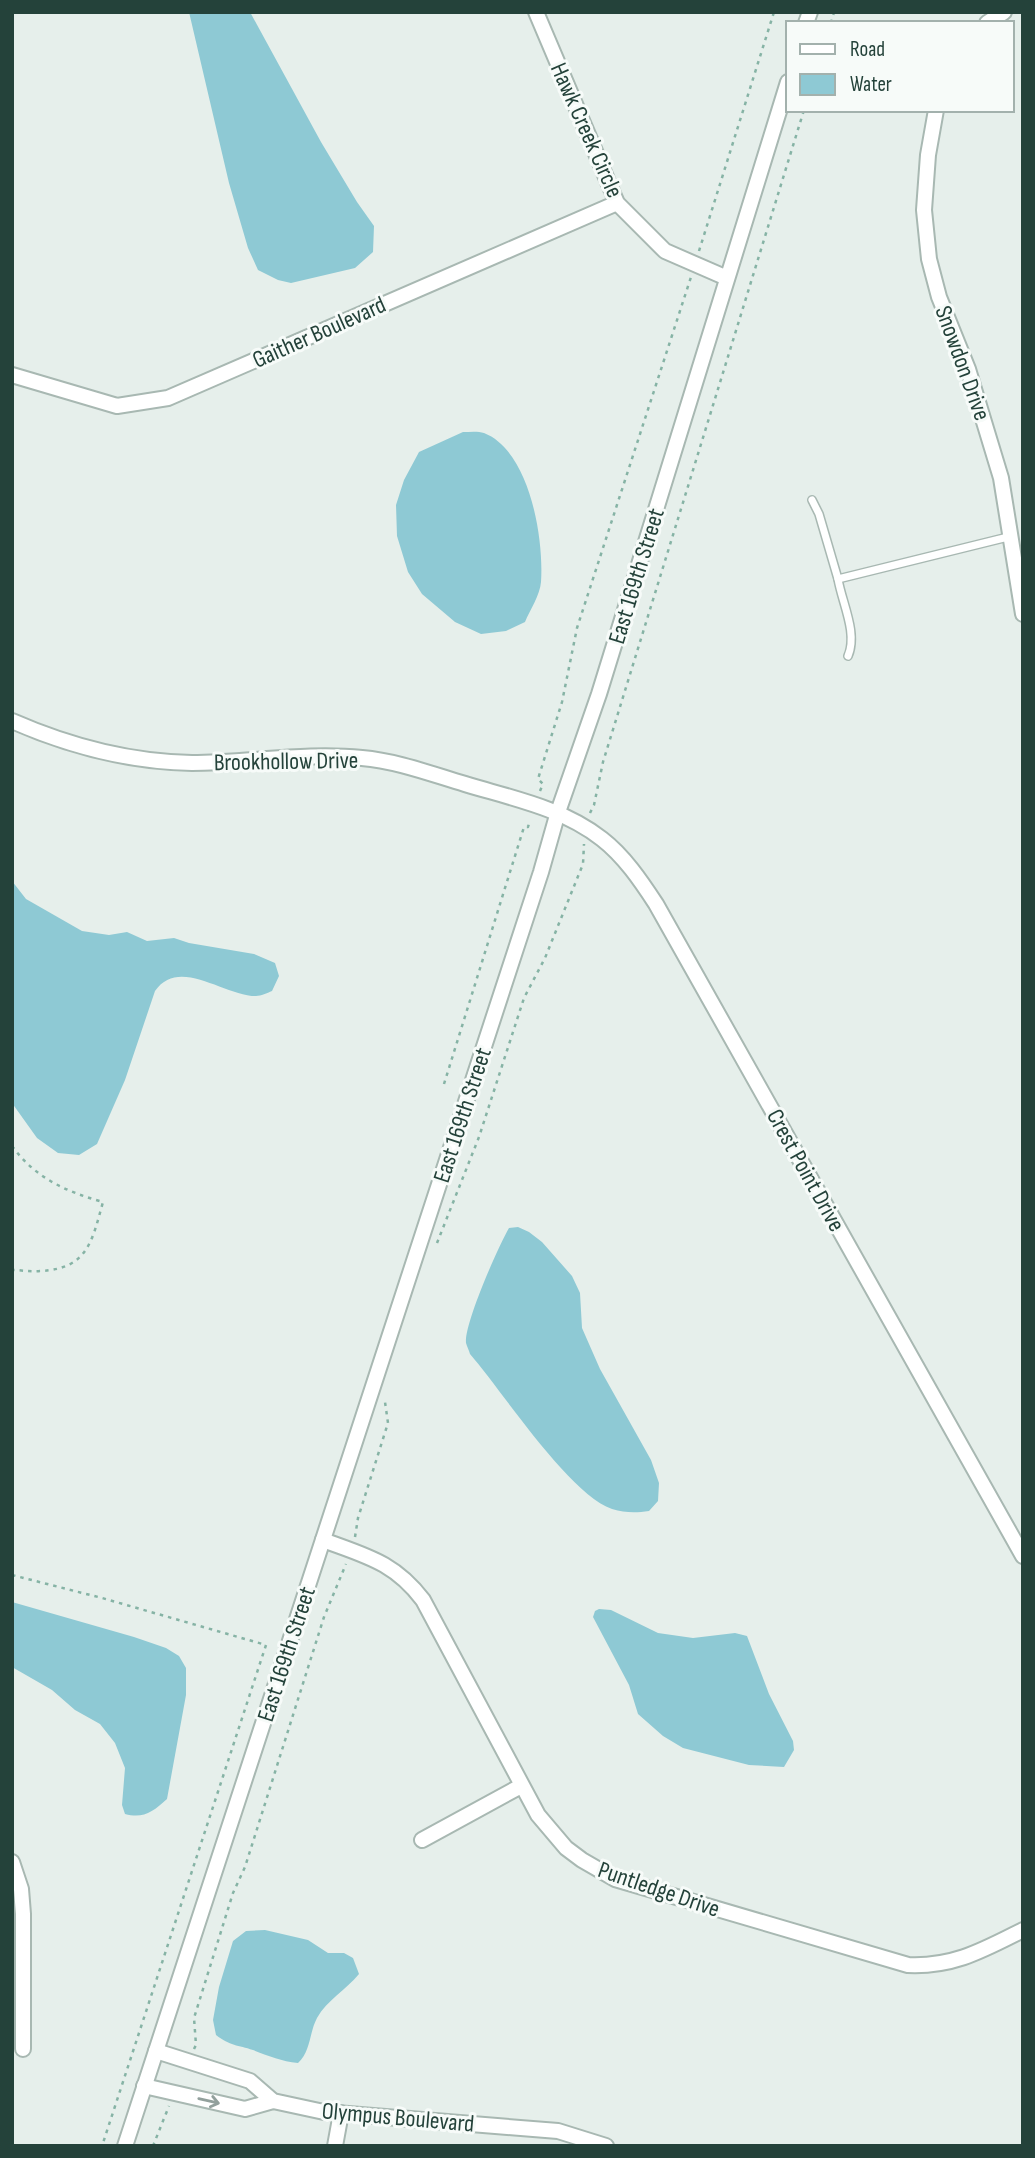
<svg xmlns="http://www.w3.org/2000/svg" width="1035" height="2158" viewBox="0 0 1035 2158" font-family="'Sofia Sans Condensed',sans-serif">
  <rect width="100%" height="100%" fill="#e6efeb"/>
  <g fill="#8ec9d4">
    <polygon points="189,12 250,12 321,142 357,202 374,226 373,252 355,268 291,283 278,280 258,270 248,248 229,183"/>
    <path d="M463,432C470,432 478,431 484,433C530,451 544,539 541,582C540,595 530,610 525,622L506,631L481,634L455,622L422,594L408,572L397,536L396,505L404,480L419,452Z"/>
    <path d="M12,881L26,899L82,931L109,935L127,932L147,941L174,938L189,943L254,954L275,963L279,976L272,991C267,993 261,996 256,996C224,996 179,956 155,991L125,1080L97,1144L79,1155L58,1153L37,1138L12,1103Z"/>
    <path d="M518,1227L529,1232L542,1242L572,1276L580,1293L582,1328L600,1369L651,1460L659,1483L658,1501L649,1511C636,1513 625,1513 612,1509C568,1493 503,1392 470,1354C469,1350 467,1347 466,1343C464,1324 498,1247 509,1228Z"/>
    <path d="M12,1602L134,1637L166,1648L179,1656L186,1668V1695L167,1799C153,1812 143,1819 125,1814L122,1805L125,1768L115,1743L100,1724L75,1710L52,1690L12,1667Z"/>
    <polygon points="599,1609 611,1610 658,1633 693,1638 735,1633 747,1636 769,1694 793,1741 794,1750 784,1767 749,1765 683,1748 663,1736 638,1714 629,1685 593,1617 595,1611"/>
    <path d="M265,1930L308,1940L328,1953H344L353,1958L359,1974C346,1990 327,2000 317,2018C309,2033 311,2051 298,2063C281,2061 269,2056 253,2050C238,2045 230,2046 216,2035L213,2020L219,1987L233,1941L246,1931Z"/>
  </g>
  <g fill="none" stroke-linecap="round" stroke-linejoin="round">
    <g stroke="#a8b8b2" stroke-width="10">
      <g id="lane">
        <polyline points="812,500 819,514 838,579"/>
        <path d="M848,656C858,633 842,603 838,579L1012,536"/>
      </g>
    </g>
    <g stroke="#a8b8b2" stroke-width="18">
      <g id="street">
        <polyline points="536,12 617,203 665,251 727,278"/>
        <polyline points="806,23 810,12"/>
        <polyline points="987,23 1004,12"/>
        <polyline points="936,110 928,155 924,210 929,259 939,297 968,369 1001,478 1023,614"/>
        <polyline points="12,375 117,406 168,398 617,203"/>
        <path d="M12,721C69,746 130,762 192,763C248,763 306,752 362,758C397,761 431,774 465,784C511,798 563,808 602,839C624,856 641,881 656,904L1023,1556"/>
        <path d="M323,1540C366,1556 394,1562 423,1600L538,1815L566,1848L582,1860L615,1879L908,1965C954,1967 983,1950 1023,1930"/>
        <polyline points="422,1840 521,1786"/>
        <polyline points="12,1862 21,1889 23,1914 23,2049"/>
        <polyline points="156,2051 250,2081 273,2101 324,2112 558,2131 606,2146"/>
        <polyline points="144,2086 245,2109 273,2101"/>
        <polyline points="125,2146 541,872 558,812 599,694 788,82"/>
        <polyline points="335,2146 341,2113"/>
      </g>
    </g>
    <g stroke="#86b3a5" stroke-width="2.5" stroke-dasharray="3.5 5" stroke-linecap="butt">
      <polyline points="831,23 834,12"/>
      <polyline points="699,251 774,12"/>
      <polyline points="540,791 543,784 538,779 562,702 577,628 691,277"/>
      <polyline points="590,813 594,805 603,762 804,110"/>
      <polyline points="444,1084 524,827 528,827 530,820"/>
      <path d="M12,1146C35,1178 67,1192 103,1202C92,1241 88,1269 40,1271C30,1272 21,1270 12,1270"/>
      <polyline points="437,1243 479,1137 524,998 545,958 583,864 584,844"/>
      <polyline points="355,1537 358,1518 388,1423 385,1402"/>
      <polyline points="12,1575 102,1598 266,1645 102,2146"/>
      <polyline points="194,2049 196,2045 194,2018 233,1893 245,1867 324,1617 346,1564"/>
      <polyline points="153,2146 169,2106"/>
    </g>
    <use href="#lane" stroke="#fff" stroke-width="7"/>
    <use href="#street" stroke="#fff" stroke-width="14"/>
  </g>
  <defs><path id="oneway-shaft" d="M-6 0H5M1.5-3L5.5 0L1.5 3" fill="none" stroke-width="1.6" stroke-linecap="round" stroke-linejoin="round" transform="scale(1.75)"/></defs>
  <use stroke="#92a09c" href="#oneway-shaft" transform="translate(209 2101) rotate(13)"/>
  <g text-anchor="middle" stroke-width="6" stroke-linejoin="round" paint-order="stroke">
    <g font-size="24" fill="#24423a" stroke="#f7fbf9">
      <text transform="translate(587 130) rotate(66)" y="8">Hawk Creek Circle</text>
      <text transform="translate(319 332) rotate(-24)" y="8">Gaither Boulevard</text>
      <text transform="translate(963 363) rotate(70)" y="8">Snowdon Drive</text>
      <text transform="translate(636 576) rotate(-73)" y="8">East 169th Street</text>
      <text transform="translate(286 761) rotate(-1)" y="8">Brookhollow Drive</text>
      <text transform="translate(462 1115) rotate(-72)" y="8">East 169th Street</text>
      <text transform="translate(806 1170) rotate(61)" y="8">Crest Point Drive</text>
      <text transform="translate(286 1654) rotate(-72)" y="8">East 169th Street</text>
      <text transform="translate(659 1889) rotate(19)" y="8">Puntledge Drive</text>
      <text transform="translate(398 2117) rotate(5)" y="8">Olympus Boulevard</text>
    </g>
  </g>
  <rect width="1035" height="2158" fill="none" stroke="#24423a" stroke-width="28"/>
  <rect x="786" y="21" width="228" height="91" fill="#f7fbf9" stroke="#a3b1ad" stroke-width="2"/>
  <rect x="800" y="44" width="35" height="10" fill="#ffffff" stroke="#a3b1ad" stroke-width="2"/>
  <text x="850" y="56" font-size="21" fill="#24423a">Road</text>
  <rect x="800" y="74" width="35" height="21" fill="#8ec9d4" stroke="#a3b1ad" stroke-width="2"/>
  <text x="850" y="91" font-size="21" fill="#24423a">Water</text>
</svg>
